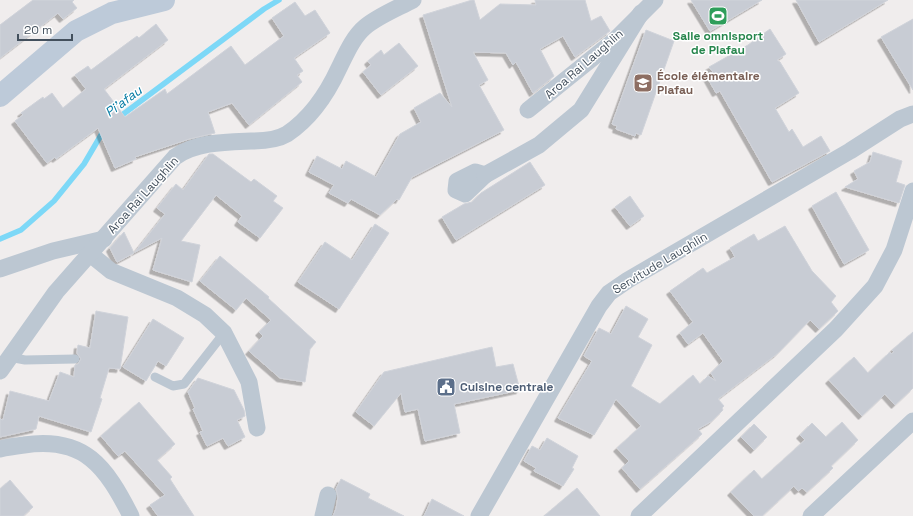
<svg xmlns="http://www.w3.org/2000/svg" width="913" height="516" viewBox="0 0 913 516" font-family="'Space Grotesk',sans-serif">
  <defs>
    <filter id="shadow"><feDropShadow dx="-3.5" dy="3.5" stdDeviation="0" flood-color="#0004"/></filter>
  </defs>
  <rect width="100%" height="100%" fill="#f0eded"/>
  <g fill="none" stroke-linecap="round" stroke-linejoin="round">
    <g stroke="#7dd8f7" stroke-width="5.5">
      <polyline points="118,118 264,9 279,0"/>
      <polyline points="0,239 21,230 54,201 84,164 104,130"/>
    </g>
  </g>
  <g fill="#c8ccd4" stroke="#d0d3da" filter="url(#shadow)">
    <polygon points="33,0 74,0 72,2 77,8 63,19 58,13 0,58 0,25"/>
    <polygon points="472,0 474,0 480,20 500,4 536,5 535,0 585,0 591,21 601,16 610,31 575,57 563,36 540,49 554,76 533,93 516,62 513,65 506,53 473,52 488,80 479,85 504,130 412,177 399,200 397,199 380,215 351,199 348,203 329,193 334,185 309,172 317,156 342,169 346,161 376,177 400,134 421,122 414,108 440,93 452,107 423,15"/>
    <polygon points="691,0 762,0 710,31"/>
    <polygon points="796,0 888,0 819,42"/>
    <polygon points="295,2 305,16 315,10 330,33 294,58 303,71 297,75 302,82 249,125 232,103 208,112 215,133 189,139 135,157 136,159 115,168 98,128 56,159 55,157 47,163 15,121 23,115 21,113 43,97 44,99 52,93 63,108 86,89 75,75 88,66 91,70 137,36 139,38 156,24 168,40 104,89 125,117 165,89 167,94 231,46 245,65 284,36 272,18"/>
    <polygon points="913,19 913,90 881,37"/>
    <polygon points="770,29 786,54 777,60 780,62 799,93 775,108 789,132 792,129 803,147 821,136 830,151 772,182 720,91 716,93 706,75 713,72 709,67 748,45"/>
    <polygon points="646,30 674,41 641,135 636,133 635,136 616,129 617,126 612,124"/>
    <polygon points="399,43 418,66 381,95 363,72 371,65 368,61 381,50 384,55"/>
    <polygon points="873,152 902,161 896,182 905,185 899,203 845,187 858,179 854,171 870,162"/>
    <polygon points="209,154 213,154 251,182 254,179 277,196 273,201 283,208 260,238 238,222 242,216 216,195 181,241 200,245 192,282 153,270 162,238 135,252 165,214 157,208 176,184 183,190"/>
    <polygon points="530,162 545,185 456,240 442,217 464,204 472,202 481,193"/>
    <polygon points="836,192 869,250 844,264 812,206"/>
    <polygon points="630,196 644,216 630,226 615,207"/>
    <polygon points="375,224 389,233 339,309 298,282 325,242 352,260"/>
    <polygon points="785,226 812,271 836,296 831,302 838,311 819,329 810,320 778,353 718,399 724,406 722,408 723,410 712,421 698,429 702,434 640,489 622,468 629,461 617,448 641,426 616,399 594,435 558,418 592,361 584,356 599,328 611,334 626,306 648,319 638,337 652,345 631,386 660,404 693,375 700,384 708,376 716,381 711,373 723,361 703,333 688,344 680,333 693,322 670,291 703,268 707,273 735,257 730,248 754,234 758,241"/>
    <polygon points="124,232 134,253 117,262 110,248"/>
    <polygon points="220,256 269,297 268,298 316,342 310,349 305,382 280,378 249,351 263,336 259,332 271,320 246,298 236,310 200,281"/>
    <polygon points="96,311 128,317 120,369 109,368 100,398 102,399 91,432 39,416 36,429 0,437 0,419 3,420 10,391 49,401 60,372 74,377 75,365 78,364 81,359 77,353 78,345 90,348"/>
    <polygon points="153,319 184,338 166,366 158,361 146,381 123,367"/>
    <polygon points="913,332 913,388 895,405 885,394 862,416 829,380 854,357 868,373 890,352 891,354 894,352 892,350"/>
    <polygon points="492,347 496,367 513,364 520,390 454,404 460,433 425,441 418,409 405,412 401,393 374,426 356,412 384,372"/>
    <polygon points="198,378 234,390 244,410 245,416 237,420 245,437 228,446 223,438 207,446 200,432 203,431 193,409 195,408 188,392"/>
    <polygon points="139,402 175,444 157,460 172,477 170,479 194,516 158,516 150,505 165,495 125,451 118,456 101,436"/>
    <polygon points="842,422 858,440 831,466 833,468 807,492 802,488 798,491 794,486 762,516 754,516 731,492 754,470 762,479 805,440 800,435 812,423 826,437"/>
    <polygon points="754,424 767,437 754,450 741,437"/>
    <polygon points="547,438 578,456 572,468 574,469 563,486 534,471 536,468 524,461 532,446 540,450"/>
    <polygon points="341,479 370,494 368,498 404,516 333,516 336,509 338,497 336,489"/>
    <polygon points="10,480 33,507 23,516 0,516 0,489"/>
    <polygon points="577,488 600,516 544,516"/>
    <polygon points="432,499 464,516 424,516"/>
  </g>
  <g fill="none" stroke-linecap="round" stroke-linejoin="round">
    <g stroke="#bcc7d2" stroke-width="9">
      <polyline points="9,357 25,360 75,359"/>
      <polyline points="155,377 173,386 184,384 224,333"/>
    </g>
    <g stroke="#bcc7d2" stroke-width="17">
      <polyline points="528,110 615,40 655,0"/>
      <polygon points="475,172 485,175 465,194 456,190 457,181"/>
      <polyline points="485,175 539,145 581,110 641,13"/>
      <polyline points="90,254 111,271 177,298 205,315 224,333 249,382 257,428"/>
      <polyline points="0,269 53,251 104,239"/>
      <path d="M0,371L56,292L175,157C196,142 226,142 251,141C262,141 277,140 287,134C311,118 327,94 339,68C346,54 353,37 365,27C378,16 398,8 413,0"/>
      <path d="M0,449C8,447 16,446 24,445C85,436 106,467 131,516"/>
      <polyline points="323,516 328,495"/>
      <polyline points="479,516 599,306 609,293 628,280 850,151 900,119 913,114"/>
      <polyline points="639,516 836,329 875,286 894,250 913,191"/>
      <polyline points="811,516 913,421"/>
    </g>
    <polyline stroke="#bdcad9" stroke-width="22" points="0,96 76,31 112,13 164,0"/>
  </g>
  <defs>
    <g id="stadium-square" transform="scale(1)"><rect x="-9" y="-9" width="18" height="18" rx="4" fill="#2e9e5b" stroke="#fff"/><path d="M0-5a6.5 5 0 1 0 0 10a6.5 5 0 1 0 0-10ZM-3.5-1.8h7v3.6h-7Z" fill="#fff"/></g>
    <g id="school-square" transform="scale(1)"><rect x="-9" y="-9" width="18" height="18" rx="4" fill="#8d6e63" stroke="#fff"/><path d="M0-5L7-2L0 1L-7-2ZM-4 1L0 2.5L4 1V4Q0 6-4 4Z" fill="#fff"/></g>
    <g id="civic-square" transform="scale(1)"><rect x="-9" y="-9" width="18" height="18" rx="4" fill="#5c6f8a" stroke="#fff"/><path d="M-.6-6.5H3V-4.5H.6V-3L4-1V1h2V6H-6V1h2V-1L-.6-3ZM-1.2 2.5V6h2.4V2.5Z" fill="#fff"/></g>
  </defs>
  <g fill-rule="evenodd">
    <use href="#stadium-square" x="718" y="16"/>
    <use href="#school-square" x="643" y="83"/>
    <use href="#civic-square" x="446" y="387"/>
  </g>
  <g text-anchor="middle" stroke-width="3" stroke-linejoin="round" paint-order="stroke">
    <g font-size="12" font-weight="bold" fill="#27864d" stroke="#fff">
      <text x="718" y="40">Salle omnisport<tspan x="718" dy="14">de Piafau</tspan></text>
    </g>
    <g font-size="12" fill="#43505d" stroke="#fff">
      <text transform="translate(584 64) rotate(-41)" y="4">Aroa Rai Laughlin</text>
      <text transform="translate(143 195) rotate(-48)" y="4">Aroa Rai Laughlin</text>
      <text transform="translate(660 263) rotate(-31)" y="4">Servitude Laughlin</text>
    </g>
    <g font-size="12" font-weight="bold" fill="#785e54" stroke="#fff" text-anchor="start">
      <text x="657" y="80">École élémentaire<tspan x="657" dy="14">Piafau</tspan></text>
    </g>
    <g font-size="12" font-weight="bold" fill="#4e5e75" stroke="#fff" text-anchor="start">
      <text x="460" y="391">Cuisine centrale</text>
    </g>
    <g font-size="13" font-style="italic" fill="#027aa3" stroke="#fff">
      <text transform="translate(123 101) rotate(-37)" y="5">Pi'afau</text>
    </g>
  </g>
  <path d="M18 34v6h54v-6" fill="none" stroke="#43505d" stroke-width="2"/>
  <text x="24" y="34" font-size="12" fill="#43505d" stroke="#ffffff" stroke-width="3" paint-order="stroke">20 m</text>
</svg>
